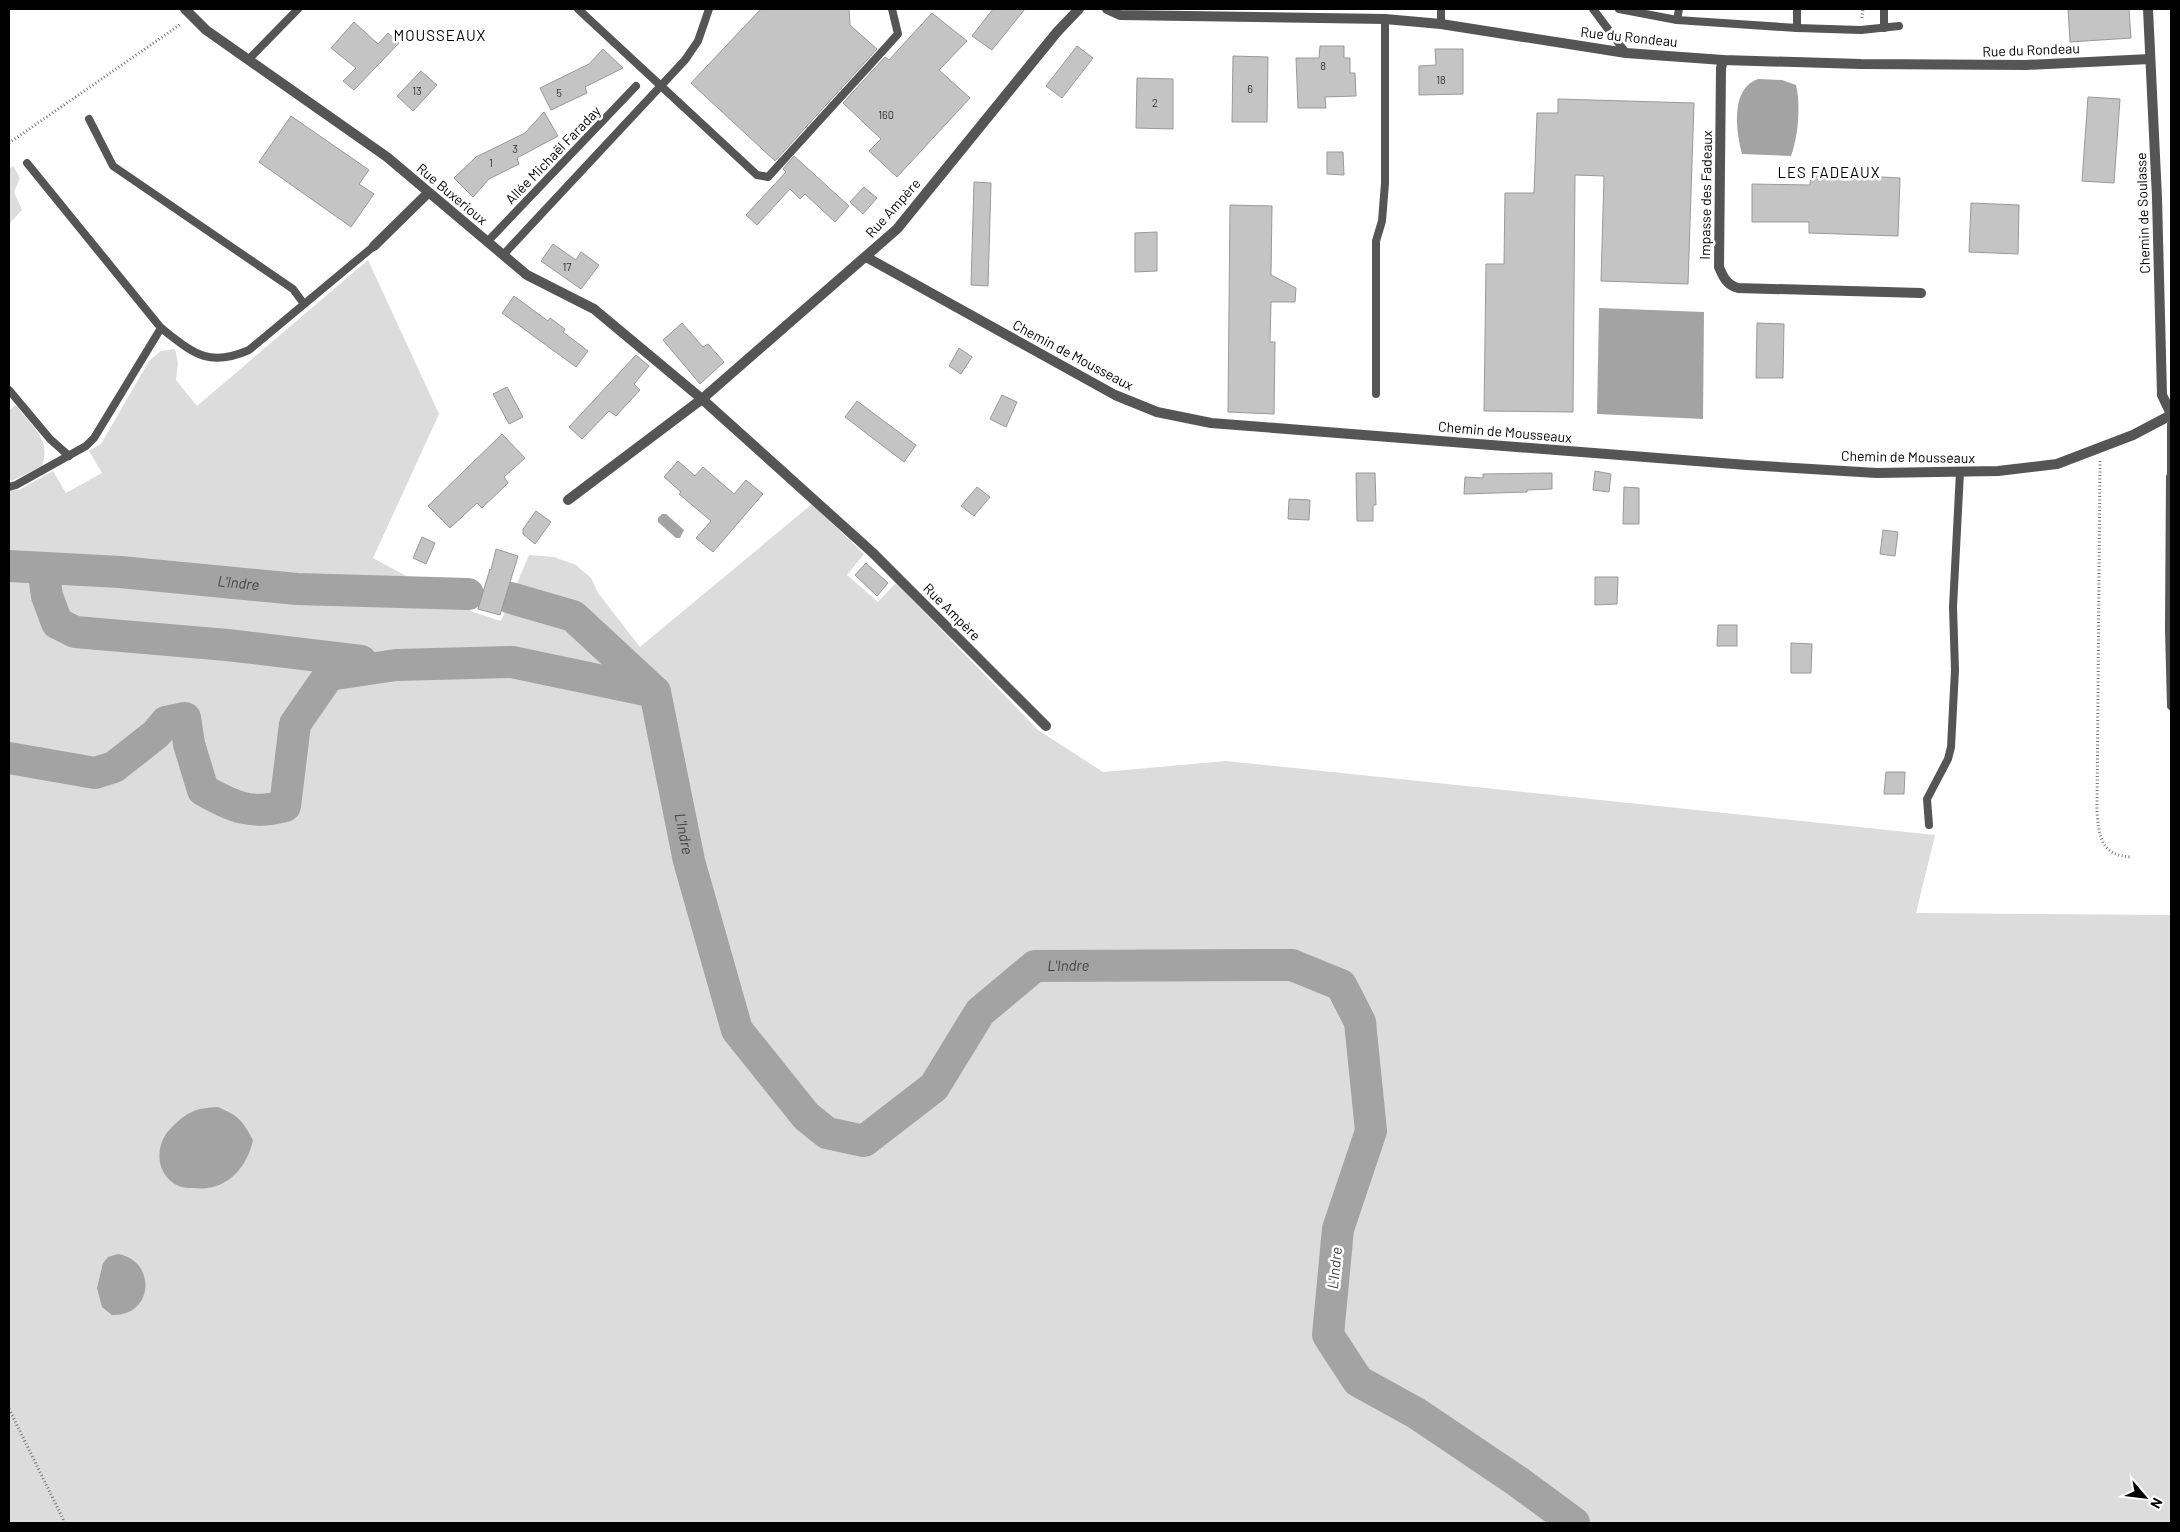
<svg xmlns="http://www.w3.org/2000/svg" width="2180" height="1532" viewBox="0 0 2180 1532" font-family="Barlow,sans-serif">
  <rect width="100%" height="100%" fill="#fff"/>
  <g fill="#dcdcdc">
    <polygon points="13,166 20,178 14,192 22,210 9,224 9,169"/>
    <polygon points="368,260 439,414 373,558 473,612 501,621 529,555 554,557 576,565 591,578 598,593 640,647 812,504 864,554 847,575 878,602 896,583 1038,730 1103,772 1226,761 1935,835 1916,913 2171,915 2171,1523 9,1523 9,490 19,490 53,471 66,493 102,473 89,451 101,444 149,361 161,351 175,349 178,363 176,380 197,406"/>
    <path d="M15,405C31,425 52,440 42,466L12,481L9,480V411Z"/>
  </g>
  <g fill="#a3a3a3">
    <path d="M1758,79L1782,80L1796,85C1801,106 1798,136 1791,156L1742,154C1736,131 1730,89 1758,79Z"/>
    <polygon points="1599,308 1704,312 1703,419 1597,414"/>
    <polygon points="662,514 666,514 684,530 680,538 676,538 658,522 658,518"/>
    <path d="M218,1107C239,1116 242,1120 253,1140C247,1169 225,1192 194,1188C190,1188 183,1188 179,1186C155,1176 154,1144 171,1128C187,1112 195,1108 218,1107Z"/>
    <path d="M118,1254C156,1260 155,1316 112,1315L102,1307L97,1288L103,1263L108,1257Z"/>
  </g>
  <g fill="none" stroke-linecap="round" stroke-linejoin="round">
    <g stroke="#a3a3a3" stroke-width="32">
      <path id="s1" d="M9,566L120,572L297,589L468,594"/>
      <polyline points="43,568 47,596 57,623 75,632 227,645 361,661"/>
      <path id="s2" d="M511,598L573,616L655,692L689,861L737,1030L806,1116L827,1133L864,1141L934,1087L980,1012L1035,966L1292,965L1341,985L1360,1022L1371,1131L1338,1229L1328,1335L1358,1381L1416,1413L1517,1481L1574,1523"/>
      <path d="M9,758L95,773L114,767L156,734L166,722L185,718L189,744L203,790C233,807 251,815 285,806L295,724L329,675L396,665L512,662L655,692"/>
    </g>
  </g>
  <g fill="#c4c4c4" stroke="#999">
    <polygon points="761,9 849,9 850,25 877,49 775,161 691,83"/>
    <polygon points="993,9 1025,9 992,50 972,36"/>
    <polygon points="2068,9 2129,9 2131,38 2070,42"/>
    <polygon points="932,13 967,41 939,70 970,98 897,177 869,151 881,139 843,103 885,57 889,60"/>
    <polygon points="354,22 378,44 388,33 399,43 354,90 343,81 356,68 331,48"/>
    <polygon points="1077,46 1093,58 1062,98 1046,86"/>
    <polygon points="1320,46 1344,46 1344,58 1350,58 1350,73 1355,73 1356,96 1325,97 1326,108 1298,108 1296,58 1319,58"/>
    <polygon points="603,49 623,68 585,87 587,93 551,110 540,88 589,64"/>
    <polygon points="1435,49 1463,49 1463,94 1419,95 1419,66 1436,65"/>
    <polygon points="1233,56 1268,57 1267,122 1232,122"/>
    <polygon points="421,71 437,85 413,111 397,96"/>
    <polygon points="1137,78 1173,79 1173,129 1136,128"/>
    <polygon points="2088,97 2120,99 2114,183 2082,181"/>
    <polygon points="1558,99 1694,103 1688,284 1601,281 1604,176 1575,175 1573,412 1484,411 1486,264 1504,264 1505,193 1534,193 1537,113 1558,113"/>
    <polygon points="544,112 558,136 517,158 519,164 489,179 473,197 454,178 476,157 525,133"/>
    <polygon points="291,116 369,170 359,184 374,194 351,227 259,162"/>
    <polygon points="1327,152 1343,152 1344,175 1327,174"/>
    <polygon points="794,156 849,206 835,222 805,194 800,199 790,189 757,225 746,215 786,172 783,169"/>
    <polygon points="1827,174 1900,178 1898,236 1809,233 1809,222 1752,222 1752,184 1810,185 1811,175"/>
    <polygon points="974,182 991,183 988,286 971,285"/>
    <polygon points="864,187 877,198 863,214 850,202"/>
    <polygon points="1971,203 2019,205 2018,254 1969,252"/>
    <polygon points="1230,205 1272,206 1271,275 1296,288 1295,302 1271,302 1270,342 1275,342 1274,414 1228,412"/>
    <polygon points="1157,232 1157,271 1135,272 1135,233"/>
    <polygon points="553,244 576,260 581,252 599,265 581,289 541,261"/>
    <polygon points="514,296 548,321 550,318 565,329 563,332 588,351 576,367 502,313"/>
    <polygon points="682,323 703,347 708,344 724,362 700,384 663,340"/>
    <polygon points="1757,323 1784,324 1783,378 1756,378"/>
    <polygon points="959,348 972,357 961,374 949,366"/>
    <polygon points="636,355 649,366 634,384 640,390 616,416 609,411 582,439 569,427"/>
    <polygon points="507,387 523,417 509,424 493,394"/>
    <polygon points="1002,395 1017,402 1006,427 990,419"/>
    <polygon points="857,401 916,445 904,462 845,417"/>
    <polygon points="502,434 525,458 504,477 508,483 482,508 477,503 450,528 428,506"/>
    <polygon points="678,461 695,476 703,467 734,494 746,480 763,494 713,552 696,538 711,521 679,494 681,492 664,477"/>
    <polygon points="1595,471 1611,474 1609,492 1593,490"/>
    <polygon points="1356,473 1375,473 1376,505 1373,505 1373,521 1357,521"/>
    <polygon points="1552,473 1552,489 1527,490 1527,492 1464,494 1465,477 1483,478 1483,474"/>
    <polygon points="977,487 990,497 974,516 961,506"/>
    <polygon points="1624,487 1639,488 1639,524 1623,524"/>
    <polygon points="1289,499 1310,500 1309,520 1288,519"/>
    <polygon points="536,511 551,522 535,544 523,534 523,529"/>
    <polygon points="1883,530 1898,532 1895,556 1880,554"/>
    <polygon points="422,537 435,543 426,564 413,558"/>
    <polygon points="496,549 518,556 500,615 478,609 490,569 491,570"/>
    <polygon points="866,563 888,583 877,596 855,575"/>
    <polygon points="1595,577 1618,577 1617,604 1595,605"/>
    <polygon points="1718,625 1737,625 1737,646 1717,646"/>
    <polygon points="1791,643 1812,644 1811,673 1791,673"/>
    <polygon points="1886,772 1905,772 1904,794 1884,794"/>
  </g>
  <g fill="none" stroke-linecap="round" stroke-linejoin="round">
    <g stroke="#777" stroke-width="3" stroke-dasharray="1 2.5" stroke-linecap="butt">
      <polyline points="1862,18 1863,9"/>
      <polyline points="9,143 181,24"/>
      <path d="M2100,461L2097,812C2099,837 2101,856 2132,857"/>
      <polyline points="9,1409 65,1523"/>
    </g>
    <g stroke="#555" stroke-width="8">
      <polyline points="578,9 757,175 768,177 898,34 892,9"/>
      <polyline points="1593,9 1626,53"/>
      <polyline points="1619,9 1677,20 1797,28 1797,9"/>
      <polyline points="1884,9 1884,28"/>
      <polyline points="1677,20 1679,9"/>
      <polyline points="1441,24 1441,9"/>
      <polyline points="1797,28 1861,30 1899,26"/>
      <polyline points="248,60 298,9"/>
      <polyline points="89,119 113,166 293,289 304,304"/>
      <path d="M27,163L161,328C193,353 208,368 249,350L374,246"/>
      <polyline points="488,241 636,86"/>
      <polyline points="503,255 685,60 698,41 709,9"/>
      <polyline points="9,390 50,439 69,456"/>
      <polyline points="1376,394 1376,241 1382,221 1385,183 1385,19"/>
      <polyline points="2171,425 2171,477"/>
      <polyline points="2170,477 2169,629 2171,629"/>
      <polyline points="9,487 16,485 86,446 94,438 161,328"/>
      <polyline points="2169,629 2171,706"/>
      <polyline points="1929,825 1927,799 1948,759 1951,747 1955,670 1953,607 1960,472"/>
    </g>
    <g stroke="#555" stroke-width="10">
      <polyline points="185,9 206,30 387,157 527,275 594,309 702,399 873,553 1046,726"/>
      <polyline points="1107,9 1120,15 1385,19 1441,24 1626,53 1723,60 1861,64 2026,65 2150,59"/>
      <polyline points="2148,9 2157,198 2162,395 2171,414"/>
      <path d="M1723,60L1721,68L1719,267C1723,277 1727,285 1738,288L1921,293"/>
      <polyline points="374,246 428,193"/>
      <polyline points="866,257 1115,395 1157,412 1211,423 1747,465 1877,473 1998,471 2057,464 2133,435 2171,415"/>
      <polyline points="568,500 702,399 897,229 1057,32 1079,9"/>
    </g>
  </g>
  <g text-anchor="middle" stroke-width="5" stroke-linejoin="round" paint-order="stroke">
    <g font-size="11" fill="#313131">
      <text x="1323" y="70">8</text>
      <text x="1441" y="84">18</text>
      <text x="1250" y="93">6</text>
      <text x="417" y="95">13</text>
      <text x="559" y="97">5</text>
      <text x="1155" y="107">2</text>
      <text x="886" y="119">160</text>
      <text x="515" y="153">3</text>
      <text x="491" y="167">1</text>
      <text x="567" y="271">17</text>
    </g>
    <g font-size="14" fill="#000" stroke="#fff">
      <text transform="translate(1629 37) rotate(6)" y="5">Rue du Rondeau</text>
      <text transform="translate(2031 50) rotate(-2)" y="5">Rue du Rondeau</text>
      <text transform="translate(553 155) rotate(-46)" y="5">Allée Michaël Faraday</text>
      <text transform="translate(452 194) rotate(40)" y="5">Rue Buxerioux</text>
      <text transform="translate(1706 195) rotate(-89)" y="5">Impasse des Fadeaux</text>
      <text transform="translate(893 208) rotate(-48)" y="5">Rue Ampère</text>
      <text transform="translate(2143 213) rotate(-92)" y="5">Chemin de Soulasse</text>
      <text transform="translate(1073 355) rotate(28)" y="5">Chemin de Mousseaux</text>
      <text transform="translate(1505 432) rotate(5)" y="5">Chemin de Mousseaux</text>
      <text transform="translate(1908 457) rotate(1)" y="5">Chemin de Mousseaux</text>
      <text transform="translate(952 612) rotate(45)" y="5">Rue Ampère</text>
    </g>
    <g font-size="15" letter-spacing="1" fill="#000" stroke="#fff">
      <text x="440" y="41">MOUSSEAUX</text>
      <text x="1829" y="178">LES FADEAUX</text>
    </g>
    <g font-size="15" font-style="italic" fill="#444" stroke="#fff">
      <text dy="5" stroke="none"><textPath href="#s1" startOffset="230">L'Indre</textPath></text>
      <text dy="5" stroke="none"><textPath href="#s2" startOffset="321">L'Indre</textPath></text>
      <text dy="5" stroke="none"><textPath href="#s2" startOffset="981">L'Indre</textPath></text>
      <text transform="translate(1335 1268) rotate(-84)" y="5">L'Indre</text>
    </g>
  </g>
  <rect width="2180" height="1532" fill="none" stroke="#000000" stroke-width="20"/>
  <g transform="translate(2145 1497) rotate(118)" stroke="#ffffff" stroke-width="4" paint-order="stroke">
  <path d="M0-4L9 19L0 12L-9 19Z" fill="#000000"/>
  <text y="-8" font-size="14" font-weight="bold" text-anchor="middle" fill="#000000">N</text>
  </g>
</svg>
